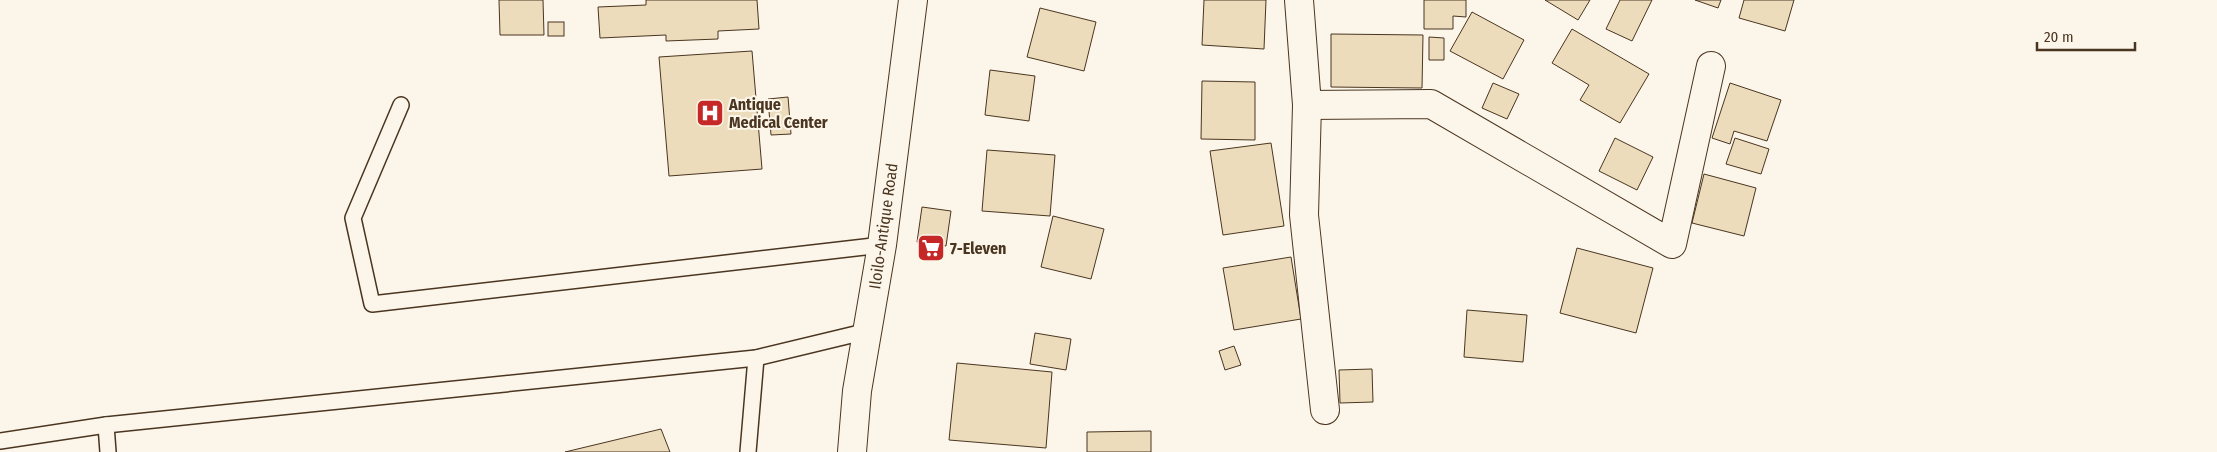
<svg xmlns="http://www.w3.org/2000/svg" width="2217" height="452" viewBox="0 0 2217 452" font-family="'Fira Sans Condensed',sans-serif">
  <rect width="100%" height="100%" fill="#fbf6e9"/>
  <g fill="#ecdcbc" stroke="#4a3520">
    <polygon points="499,0 543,0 544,35 500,35"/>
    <polygon points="646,0 757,0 759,29 718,31 718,39 666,41 666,35 600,38 598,7 646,5"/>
    <polygon points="1204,0 1266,0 1264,49 1202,45"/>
    <polygon points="1424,0 1466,0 1466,17 1453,16 1453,29 1424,29"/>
    <polygon points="1545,0 1590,0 1578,20"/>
    <polygon points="1620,0 1652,0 1632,41 1606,29"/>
    <polygon points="1695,0 1721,0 1718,8"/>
    <polygon points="1744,0 1794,0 1785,31 1739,18"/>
    <polygon points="1040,8 1096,22 1084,71 1027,57"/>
    <polygon points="1472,12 1524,40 1503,79 1450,51"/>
    <rect x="548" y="22" width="16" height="14"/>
    <polygon points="1572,29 1649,74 1620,123 1580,100 1589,85 1552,63"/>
    <polygon points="1331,34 1423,35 1422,88 1331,87"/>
    <polygon points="1429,37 1444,38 1444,60 1429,60"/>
    <polygon points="752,51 762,169 669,176 659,57"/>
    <polygon points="990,70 1035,76 1029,121 985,115"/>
    <polygon points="1202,81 1255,82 1255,140 1201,139"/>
    <polygon points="1493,83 1519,94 1507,119 1482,108"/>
    <polygon points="1730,83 1781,100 1767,141 1734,131 1730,144 1712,138"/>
    <polygon points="788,97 791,134 771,135 768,99"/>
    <polygon points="1615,138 1653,157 1637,190 1599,171"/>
    <polygon points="1735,138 1769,149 1761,174 1726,164"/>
    <polygon points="1271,143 1284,226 1223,235 1210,151"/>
    <polygon points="987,150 1055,155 1050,216 982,211"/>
    <polygon points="1704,174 1756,188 1744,236 1692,223"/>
    <polygon points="922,207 951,211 946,246 917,242"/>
    <polygon points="1053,216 1104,229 1091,279 1041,267"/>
    <polygon points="1577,248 1653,268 1636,333 1560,313"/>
    <polygon points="1291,257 1301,319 1234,330 1223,268"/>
    <polygon points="1467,310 1527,315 1523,362 1464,357"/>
    <polygon points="1035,333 1071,339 1066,370 1030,364"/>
    <polygon points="1234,346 1241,365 1225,370 1219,351"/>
    <polygon points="957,363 1052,372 1046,448 949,440"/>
    <polygon points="1372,369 1373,402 1340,403 1339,370"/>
    <polygon points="661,429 670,452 565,452"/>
    <polygon points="1151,431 1151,452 1087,452 1087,432"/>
  </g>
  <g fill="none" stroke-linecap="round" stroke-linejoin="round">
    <g stroke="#4a3520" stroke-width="18">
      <g id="service">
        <polyline points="401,105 353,218 372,304 882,245"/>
        <polyline points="106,425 108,452"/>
        <polyline points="0,441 106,425 756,358 868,331"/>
        <polyline points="748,452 756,358"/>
      </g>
    </g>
    <g stroke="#4a3520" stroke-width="30">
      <g id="minor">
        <polyline points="1299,0 1307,105 1431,104 1672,244 1711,66"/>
        <polyline points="1307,105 1304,215 1325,410"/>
      </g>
    </g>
    <g stroke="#4a3520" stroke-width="30">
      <polyline id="primary" points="852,452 857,391 882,245 913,0"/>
    </g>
    <use href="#service" stroke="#fbf6e9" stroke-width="15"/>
    <use href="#minor" stroke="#fbf6e9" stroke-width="28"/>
    <use href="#primary" stroke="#fbf6e9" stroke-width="28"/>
  </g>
  <defs>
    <g id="hospital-square" transform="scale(1.4375)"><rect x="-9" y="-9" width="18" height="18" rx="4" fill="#c62828" stroke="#fbf6e9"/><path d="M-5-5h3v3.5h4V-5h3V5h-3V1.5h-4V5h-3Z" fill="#fff"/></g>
    <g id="supermarket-square" transform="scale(1.4375)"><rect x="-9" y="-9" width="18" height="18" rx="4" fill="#c62828" stroke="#fbf6e9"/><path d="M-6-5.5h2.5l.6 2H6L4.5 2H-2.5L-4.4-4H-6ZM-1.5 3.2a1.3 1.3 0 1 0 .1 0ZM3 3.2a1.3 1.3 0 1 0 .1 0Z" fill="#fff"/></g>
  </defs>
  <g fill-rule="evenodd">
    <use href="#hospital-square" x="710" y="113"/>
    <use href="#supermarket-square" x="931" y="248"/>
  </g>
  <g text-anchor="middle" stroke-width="4" stroke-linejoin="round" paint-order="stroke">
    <g font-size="16" font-weight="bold" fill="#4a3520" stroke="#fbf6e9" text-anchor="start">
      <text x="729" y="110">Antique<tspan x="729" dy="18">Medical Center</tspan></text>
      <text x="950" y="254">7-Eleven</text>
    </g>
    <g font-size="16" fill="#4a3520" stroke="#fbf6e9">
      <text transform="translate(883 226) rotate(-82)" y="6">Iloilo-Antique Road</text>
    </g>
  </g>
  <path d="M2037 42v8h98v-8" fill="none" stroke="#4a3520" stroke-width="2.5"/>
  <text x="2044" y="42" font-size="15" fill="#4a3520" stroke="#fbf6e9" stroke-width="4" paint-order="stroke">20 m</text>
</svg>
